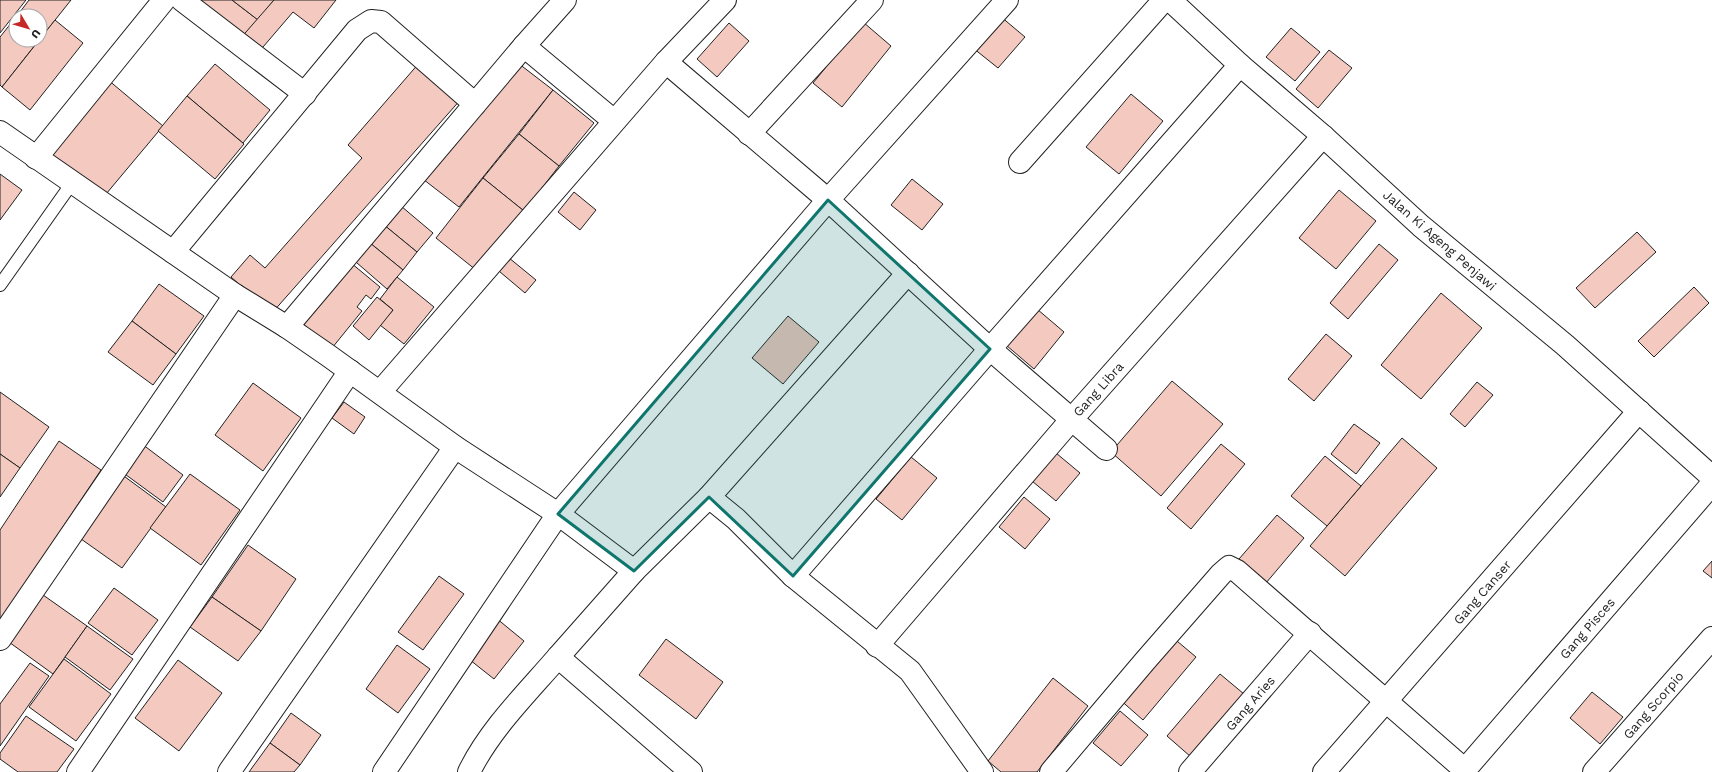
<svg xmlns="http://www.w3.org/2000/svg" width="1712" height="772" viewBox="0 0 1712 772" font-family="'Work Sans',sans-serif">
  <rect width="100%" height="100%" fill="#fff"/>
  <g fill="#f3c9c0" stroke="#222">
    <polygon points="0,0 26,0 0,33"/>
    <polygon points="29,0 71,0 40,39 40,16 17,16"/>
    <polygon points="188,0 232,0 258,20 239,40"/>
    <polygon points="232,0 274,0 258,20"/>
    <polygon points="274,0 336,0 314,28 293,12 257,54 239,40"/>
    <polygon points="1000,16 1025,37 998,68 973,48"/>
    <polygon points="16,17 16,40 39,40 2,87 0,85 0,37"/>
    <polygon points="55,20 83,43 30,110 2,87"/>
    <polygon points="863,22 891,46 842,107 813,83"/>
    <polygon points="729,23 749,41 717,77 697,59"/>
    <polygon points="1291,28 1320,52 1295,81 1266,57"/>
    <polygon points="1329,50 1352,68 1318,108 1296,89"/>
    <polygon points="514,60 553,90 459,207 419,176"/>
    <polygon points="420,62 462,98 272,313 231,277 250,255 265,268 362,158 348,145"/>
    <polygon points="215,64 270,110 243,143 187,96"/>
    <polygon points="107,79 163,126 101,200 43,155"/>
    <polygon points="553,90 594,123 559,166 519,134"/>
    <polygon points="1131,94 1163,121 1119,174 1086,147"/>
    <polygon points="187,96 244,144 215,179 158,131"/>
    <polygon points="519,134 559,166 524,211 483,178"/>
    <polygon points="0,174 22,190 0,220"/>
    <polygon points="483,178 524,211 476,270 436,238"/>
    <polygon points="912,179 943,204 922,230 891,205"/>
    <polygon points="1339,190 1376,221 1336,269 1299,238"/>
    <polygon points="574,192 596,210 580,230 558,212"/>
    <polygon points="395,201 433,233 417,252 378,220"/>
    <polygon points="378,220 417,252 403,270 364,238"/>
    <polygon points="1637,232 1656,252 1595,308 1576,288"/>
    <polygon points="364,238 403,270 387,289 349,256"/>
    <polygon points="1379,244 1398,260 1348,319 1330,303"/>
    <polygon points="503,253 536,280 525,293 493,266"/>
    <polygon points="351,263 380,287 371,299 366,295 357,307 362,311 332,348 303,324"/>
    <polygon points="397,277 434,307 404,344 380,325 393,310 380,299"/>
    <polygon points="159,284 204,316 176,354 132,321"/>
    <polygon points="1694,287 1709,303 1654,357 1638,341"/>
    <polygon points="1441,293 1482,328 1421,399 1381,365"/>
    <polygon points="377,297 393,310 369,340 353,326"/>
    <polygon points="1037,309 1064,332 1034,369 1006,345"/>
    <polygon points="788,316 819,342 783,384 752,358"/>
    <polygon points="132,321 176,354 153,385 108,352"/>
    <polygon points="1326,334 1352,356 1314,401 1288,379"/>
    <polygon points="1172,381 1223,424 1161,496 1111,452"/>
    <polygon points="1477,382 1493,395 1465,427 1450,414"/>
    <polygon points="253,383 301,418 263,471 215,435"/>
    <polygon points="0,392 49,427 20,468 0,454"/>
    <polygon points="344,402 365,417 354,434 332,418"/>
    <polygon points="1354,424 1380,443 1356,474 1331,454"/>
    <polygon points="1402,438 1437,468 1345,576 1310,546"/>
    <polygon points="59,441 101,470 0,621 0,530"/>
    <polygon points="138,441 183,475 163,502 118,469"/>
    <polygon points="1221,444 1245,464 1191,529 1167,508"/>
    <polygon points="1056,453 1080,473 1056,501 1032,481"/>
    <polygon points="0,454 20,468 0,497"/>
    <polygon points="1325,456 1361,486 1327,526 1291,496"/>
    <polygon points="911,457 937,478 902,520 876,499"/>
    <polygon points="117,471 166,507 122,568 74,534"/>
    <polygon points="190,474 240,510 201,565 150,528"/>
    <polygon points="1024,497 1050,519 1025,549 999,527"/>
    <polygon points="1277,515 1304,538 1266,583 1239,559"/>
    <polygon points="248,545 296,579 261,631 212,597"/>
    <polygon points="1712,561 1712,578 1703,571"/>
    <polygon points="439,576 464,594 423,650 398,632"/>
    <polygon points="114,588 158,620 132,655 88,623"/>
    <polygon points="36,590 87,626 53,674 2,637"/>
    <polygon points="212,597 261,631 238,661 190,627"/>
    <polygon points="496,618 524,641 494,679 465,656"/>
    <polygon points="87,626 133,659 110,690 65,657"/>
    <polygon points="1171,636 1196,657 1143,720 1118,698"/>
    <polygon points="666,639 723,682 696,719 639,675"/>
    <polygon points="397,645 430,669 398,713 366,689"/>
    <polygon points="64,659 111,694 76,741 29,707"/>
    <polygon points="178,660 222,693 179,751 135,718"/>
    <polygon points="30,663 49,676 0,746 0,704"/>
    <polygon points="1220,674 1244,694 1191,757 1167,736"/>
    <polygon points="1053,678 1088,706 1037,772 1001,772 988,761"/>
    <polygon points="1592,692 1623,717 1600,744 1570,718"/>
    <polygon points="1120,711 1148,735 1121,766 1093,743"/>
    <polygon points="291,713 321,735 300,765 270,743"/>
    <polygon points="26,716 74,749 57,772 18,772 0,759 0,753"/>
    <polygon points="270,743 300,765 294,772 249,772"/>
  </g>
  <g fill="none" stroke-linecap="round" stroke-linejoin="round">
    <g stroke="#222" stroke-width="14">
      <polyline id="lane" points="0,285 72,183"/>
    </g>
    <g stroke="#222" stroke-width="24">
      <g id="street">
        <polyline points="182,0 305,94"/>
        <polyline points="524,46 614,121"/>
        <polyline points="666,62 828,200 990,349 1106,449"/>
        <polyline points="0,132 235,295 287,327 329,356 455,447 558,514 634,571"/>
        <polyline points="749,134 872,0"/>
        <polyline points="36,158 164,0"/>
        <polyline points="1020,162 1164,0"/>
        <polyline points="173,252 357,30 371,21 381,22 475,104"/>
        <polyline points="287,327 524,46 565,0"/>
        <polyline points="380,392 666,62 725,0"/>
        <polyline points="709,497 908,273"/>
        <polyline points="793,576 910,671 982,772"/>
        <polyline points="0,639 235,295"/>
        <polyline points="877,646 1071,420 1323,136"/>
        <polyline points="78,772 350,371"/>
        <polyline points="229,772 455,447"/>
        <polyline points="384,772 558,514 828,200 1007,0"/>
        <path d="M469,772C490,729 527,693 558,657"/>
        <polyline points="691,772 558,657 634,571 709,497 736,519 793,576 990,349 1240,65"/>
        <polyline points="1051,772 1145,661 1221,574 1229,567 1237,571 1465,770"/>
        <polyline points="1190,772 1310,633"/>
        <polyline points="1324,772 1639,411"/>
        <polyline points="1463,772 1712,484"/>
        <polyline points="1594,772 1712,638"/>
      </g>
    </g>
    <g stroke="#222" stroke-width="24">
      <polyline id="secondary" points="1170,0 1240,65 1323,136 1421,226 1565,345 1712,477"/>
    </g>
    <use href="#lane" stroke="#fff" stroke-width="12"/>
    <use href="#street" stroke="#fff" stroke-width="22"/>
    <use href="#secondary" stroke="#fff" stroke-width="22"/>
  </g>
  <path fill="#0f766e" fill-opacity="0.2" stroke="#0f766e" stroke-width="3" stroke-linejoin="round" d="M828,200L990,349L793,576L709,497L634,571L558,514Z"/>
  <g text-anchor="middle" stroke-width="3" stroke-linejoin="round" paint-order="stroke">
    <g font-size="13" fill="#222" stroke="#fff">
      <text transform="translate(1440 240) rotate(41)" y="5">Jalan Ki Ageng Penjawi</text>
      <text transform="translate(1098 389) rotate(-48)" y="5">Gang Libra</text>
      <text transform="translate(1482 592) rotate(-49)" y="5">Gang Canser</text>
      <text transform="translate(1587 628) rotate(-49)" y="5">Gang Pisces</text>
      <text transform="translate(1250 703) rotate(-49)" y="5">Gang Aries</text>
      <text transform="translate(1653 705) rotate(-49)" y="5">Gang Scorpio</text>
    </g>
  </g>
  <g transform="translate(28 28) rotate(128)"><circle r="19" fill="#ffffff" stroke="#a7a7a7"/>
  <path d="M0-3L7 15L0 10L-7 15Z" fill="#c62828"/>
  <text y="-6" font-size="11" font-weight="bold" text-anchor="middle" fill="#222222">U</text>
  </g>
</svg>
